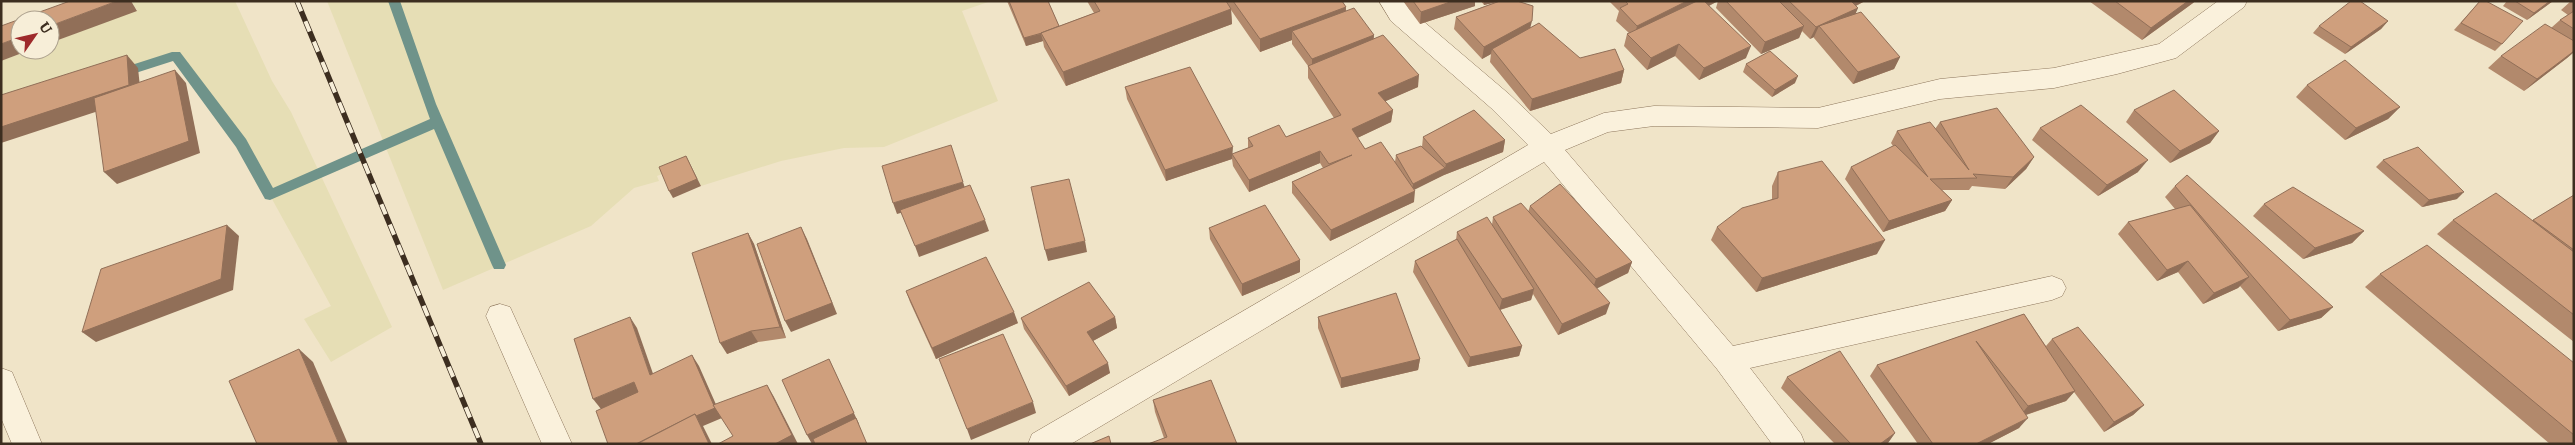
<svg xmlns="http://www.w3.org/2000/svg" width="2575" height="445" viewBox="0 0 2575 445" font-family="Literata,serif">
  <rect width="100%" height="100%" fill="#f0e4c8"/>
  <g fill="#e6deb5">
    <polygon points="131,1 235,1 272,81 291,112 392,327 331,362 304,319 331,306 241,143 176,55 1,109 1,61 30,50 50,50 50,43 137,10"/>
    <polygon points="327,1 991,1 962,11 998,101 884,147 844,148 781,161 701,186 690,163 657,176 659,181 634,188 591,226 443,290"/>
  </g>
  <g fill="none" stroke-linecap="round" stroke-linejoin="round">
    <polygon fill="#6f938a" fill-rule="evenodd" points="388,1 400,1 436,104 506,265 504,269 494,269 492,265 434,129 270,200 265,199 236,147 173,61 120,78 114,73 116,70 172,52 180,52 246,139 273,188 430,119"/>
    <g stroke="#8d765c" stroke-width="1">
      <g id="street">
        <polygon points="1379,1 1404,1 1409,9 1509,94 1551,134 1604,113 1654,106 1818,108 1940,79 2054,68 2159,44 2218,1 2247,1 2244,7 2176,58 2117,74 2054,88 1940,99 1818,128 1654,126 1608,132 1565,150 1733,346 2052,276 2062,280 2066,288 2062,296 2052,300 1750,368 1801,434 1805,444 1772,444 1717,369 1544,162 1071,444 1028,444 1032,434 1528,145 1491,108 1391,21"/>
        <polygon points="500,304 510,307 572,444 542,444 486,316 490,307"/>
        <polygon points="1,368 12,372 42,444 12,444 1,418"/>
      </g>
    </g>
    <use href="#street" fill="#faf1dc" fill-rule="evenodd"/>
    <g stroke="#3d2e20" stroke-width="5.5">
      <polyline id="rail" points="297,1 481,444"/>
    </g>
    <use href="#rail" stroke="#f7eed8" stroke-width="4" stroke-dasharray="11" stroke-linecap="butt"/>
  </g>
  <g fill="#b2896c">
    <polygon points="1007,1 1048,1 1059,26 1094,13 1087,1 1342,1 1346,7 1346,11 1374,35 1373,39 1418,87 1385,101 1393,110 1391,122 1357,138 1365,149 1395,162 1396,155 1422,147 1423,137 1505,140 1503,152 1444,175 1414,189 1414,202 1330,241 1292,193 1292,182 1323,168 1320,163 1249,192 1233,166 1232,159 1166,181 1127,99 1125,87 1233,154 1248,148 1248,138 1286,137 1334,118 1308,78 1308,66 1292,44 1292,40 1260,52 1231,10 1232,24 1066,86 1044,47 1043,41 1026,46"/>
    <polygon points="1403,1 1475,1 1475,6 1420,24"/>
    <polygon points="1481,1 1517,1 1530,27 1580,58 1624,70 1621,83 1530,111 1490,62 1491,54 1482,59 1454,29 1456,17 1496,2 1484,5"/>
    <polygon points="1609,1 1718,1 1709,6 1746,58 1699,80 1675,56 1647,70 1624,46 1627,34 1629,33 1616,21 1619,11"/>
    <polygon points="1718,1 1863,1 1863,2 1856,6 1856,14 1900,57 1894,69 1853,84 1814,38 1814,37 1810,39 1802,31 1799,38 1761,54 1716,8"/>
    <polygon points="2089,1 2195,1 2193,3 2142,40"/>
    <polygon points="2480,1 2502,44 2495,51 2454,30"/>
    <polygon points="2507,1 2553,1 2527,20 2503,6"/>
    <polygon points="2571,1 2574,1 2574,52 2567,58 2524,91 2488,68 2501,56 2551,28 2560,20 2568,15 2561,10"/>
    <polygon points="2388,21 2381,29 2345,54 2313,33 2319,26"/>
    <polygon points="1746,64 1795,83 1772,97 1743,72"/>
    <polygon points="2307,85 2400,107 2388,119 2345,140 2296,97"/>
    <polygon points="2134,110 2219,131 2210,143 2170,163 2126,122"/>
    <polygon points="1940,122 2034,157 2026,169 2005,189 1972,186 1969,190 1942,190 1952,200 1945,211 1883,232 1845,179 1851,167 1893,146 1891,143 1897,131 1935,129"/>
    <polygon points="2040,128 2138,172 2098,196 2032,140"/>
    <polygon points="2383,160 2457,199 2422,207 2376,167"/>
    <polygon points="1778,172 1877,254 1756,292 1711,240 1717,227 1772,199 1772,186"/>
    <polygon points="2175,186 2333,307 2321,318 2278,331 2240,286 2238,288 2203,304 2178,272 2157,281 2118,234 2128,222 2175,209 2165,197"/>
    <polygon points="2574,195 2574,342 2437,234 2453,220 2532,221"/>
    <polygon points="2264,204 2364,231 2352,243 2303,259 2253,216"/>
    <polygon points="1530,206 1632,262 1628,273 1596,288 1606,314 1558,335 1533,294 1531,300 1500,310 1522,346 1519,356 1468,367 1413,272 1415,261 1456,240 1457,232 1492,225 1493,217 1528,212"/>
    <polygon points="1209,228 1300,260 1300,272 1242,296 1210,239"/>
    <polygon points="748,233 754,244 786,338 758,342 727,354"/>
    <polygon points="2380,274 2574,363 2574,444 2550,444 2365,287"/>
    <polygon points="906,291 1018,323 936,359 910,302"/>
    <polygon points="2024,314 2046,346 2052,339 2144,405 2133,415 2104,432 2074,392 2066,401 2026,415 2019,428 1988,444 1918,444 1870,376 1877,365"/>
    <polygon points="1115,317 1117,328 1093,341 1110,373 1069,396 1024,329 1021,318"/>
    <polygon points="1318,317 1420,359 1418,370 1341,388 1318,328"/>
    <polygon points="1787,377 1895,433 1887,444 1835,444 1781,388"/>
    <polygon points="1153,400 1237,444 1164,438 1155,412"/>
  </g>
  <g fill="#916f58">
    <polygon points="117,1 131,1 137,11 50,43 50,26"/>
    <polygon points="1453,1 1475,1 1475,6 1420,24 1421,12"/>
    <polygon points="1484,1 1502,1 1484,5"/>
    <polygon points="1687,1 1694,1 1692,9 1634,38 1637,26"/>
    <polygon points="1705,1 1718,1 1700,10"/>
    <polygon points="1853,1 1863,1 1863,2 1845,11"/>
    <polygon points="2188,1 2195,1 2193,3 2142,40 2151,28"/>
    <polygon points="2550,1 2553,1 2527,20 2534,13"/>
    <polygon points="1346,7 1345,20 1292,31 1292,40 1260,52 1260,39"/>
    <polygon points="1858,8 1853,20 1819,26 1814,37 1810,39 1816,27"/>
    <polygon points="1231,9 1232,24 1066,86 1063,72"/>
    <polygon points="1532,21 1529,33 1492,49 1491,54 1482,59 1484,47"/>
    <polygon points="2388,21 2381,29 2345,54 2351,47"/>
    <polygon points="1804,26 1799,38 1761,54 1765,42"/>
    <polygon points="1041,34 1043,41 1026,46 1024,38"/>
    <polygon points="1374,35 1373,48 1312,72 1312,59"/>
    <polygon points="20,37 20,50 30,50 1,61 1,44"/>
    <polygon points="1679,44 1675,56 1647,70 1651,58"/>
    <polygon points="1751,46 1746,58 1699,80 1704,68"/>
    <polygon points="2574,51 2574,52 2567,58 2524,91 2537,79"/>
    <polygon points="127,55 138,68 141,97 1,143 1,127"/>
    <polygon points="1900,57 1894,69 1853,84 1858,72"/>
    <polygon points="175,70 186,83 200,153 117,184 104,172"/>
    <polygon points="1624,70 1621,83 1530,111 1532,99"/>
    <polygon points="1419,75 1418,87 1377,105 1378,93"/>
    <polygon points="1798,76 1795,83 1772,97 1775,90"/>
    <polygon points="2400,107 2388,119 2345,140 2356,128"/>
    <polygon points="1393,110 1391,122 1351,141 1352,129"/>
    <polygon points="2219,131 2210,143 2170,163 2180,151"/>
    <polygon points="1505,140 1503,152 1444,175 1412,191 1413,184 1445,168 1446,164"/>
    <polygon points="1233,147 1232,159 1166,181 1165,170"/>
    <polygon points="1320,151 1320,163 1249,192 1249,180"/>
    <polygon points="686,156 701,186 673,198 669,191"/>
    <polygon points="2034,157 2026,169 2005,189 2013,177"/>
    <polygon points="2148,160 2138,172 2098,196 2107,185"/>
    <polygon points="963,182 967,194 897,214 893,203"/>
    <polygon points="1415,191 1414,202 1330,241 1331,230"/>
    <polygon points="2464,192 2457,199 2422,207 2429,200"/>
    <polygon points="1952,200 1945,211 1883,232 1889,221"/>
    <polygon points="985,220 989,231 919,257 915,246"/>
    <polygon points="227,225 239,236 233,290 96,342 82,332"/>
    <polygon points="801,227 807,239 837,314 791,332 785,321"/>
    <polygon points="2364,231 2352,243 2303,259 2315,248"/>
    <polygon points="748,233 754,244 786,338 780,327"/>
    <polygon points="1885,240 1877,254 1756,292 1762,278"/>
    <polygon points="1085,241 1087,252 1048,261 1045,250"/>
    <polygon points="1300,260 1300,272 1242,296 1242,284"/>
    <polygon points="2188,261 2178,272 2157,281 2167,270"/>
    <polygon points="1632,262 1628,273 1592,291 1596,279"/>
    <polygon points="2249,277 2238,288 2203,304 2214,293"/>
    <polygon points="1534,289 1531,300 1499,310 1502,299"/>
    <polygon points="1610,303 1606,314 1558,335 1562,324"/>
    <polygon points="2333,307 2321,318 2278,331 2290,320"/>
    <polygon points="1014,312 1018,323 936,359 932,348"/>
    <polygon points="630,317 637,328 657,385 650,375"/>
    <polygon points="1115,317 1117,328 1089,343 1087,332"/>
    <polygon points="751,331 758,342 727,354 720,343"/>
    <polygon points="1522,346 1519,356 1468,367 1470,357"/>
    <polygon points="299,349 313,362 348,444 339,444"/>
    <polygon points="692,355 699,366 722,418 703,426 712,444 709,444 695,414"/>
    <polygon points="829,359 859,424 858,424 867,444 812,444 807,435"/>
    <polygon points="1420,359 1418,370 1341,388 1341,378"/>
    <polygon points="1108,363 1110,373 1069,396 1066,386"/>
    <polygon points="634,382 642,392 601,409 593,399"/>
    <polygon points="767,385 774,397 798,444 775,444"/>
    <polygon points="2075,391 2066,401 2019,417 2028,406"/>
    <polygon points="1033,402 1036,413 971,440 967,429"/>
    <polygon points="2144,405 2133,415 2104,432 2114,422"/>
    <polygon points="2028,418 2019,428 1988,444 1976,444"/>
    <polygon points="1895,433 1888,443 1887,444 1880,444"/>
  </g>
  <g fill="#cf9f7d" stroke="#916f58">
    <polygon points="70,1 117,1 50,26 50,20 20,20 20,37 1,44 1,26"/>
    <polygon points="1009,1 1048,1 1059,26 1041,33 1042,33 1024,38"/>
    <polygon points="1094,1 1226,1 1231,9 1063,72 1041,33 1100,11"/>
    <polygon points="1233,1 1342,1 1346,7 1260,39"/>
    <polygon points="1413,1 1453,1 1421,12"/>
    <polygon points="1500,1 1517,1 1533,6 1532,21 1484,47 1456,17"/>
    <polygon points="1625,1 1687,1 1637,26 1620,8 1628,4"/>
    <polygon points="1697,1 1704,1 1751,46 1704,68 1679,44 1651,58 1627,34"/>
    <polygon points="1726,1 1779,1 1804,26 1765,42"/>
    <polygon points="1789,1 1851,1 1858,8 1816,27"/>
    <polygon points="2115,1 2188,1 2151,28"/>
    <polygon points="2351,1 2360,1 2388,21 2351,47 2319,26"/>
    <polygon points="2480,1 2486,1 2523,21 2502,44 2461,23"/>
    <polygon points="2515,1 2550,1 2534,13"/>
    <polygon points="1354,8 1374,35 1312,59 1292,31"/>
    <polygon points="2574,11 2574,29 2560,20"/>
    <polygon points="1861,12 1900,57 1858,72 1819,26"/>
    <polygon points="1539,23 1580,58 1615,49 1624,70 1532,99 1492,49"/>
    <polygon points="2545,24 2574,41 2574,51 2537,79 2501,56"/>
    <polygon points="1383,35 1419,75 1378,93 1393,110 1352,129 1365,149 1381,142 1415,191 1331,230 1292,182 1352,155 1329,164 1320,151 1249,180 1232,154 1253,146 1248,138 1279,125 1286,137 1341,115 1308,66"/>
    <polygon points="1770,51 1798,76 1775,90 1746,64"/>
    <polygon points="127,55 129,85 1,127 1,95"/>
    <polygon points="2345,60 2400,107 2356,128 2307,85"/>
    <polygon points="1190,67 1233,147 1165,170 1125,87"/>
    <polygon points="175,70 189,141 104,172 94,98"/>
    <polygon points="2174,90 2219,131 2180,151 2134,110"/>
    <polygon points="2081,105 2148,160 2107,185 2040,128"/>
    <polygon points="1997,108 2034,157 2013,177 1973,174 1977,178 1930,179 1952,200 1889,221 1851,167 1895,145 1928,177 1897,131 1930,122 1969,170 1940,122"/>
    <polygon points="1474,110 1505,140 1446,164 1423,137"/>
    <polygon points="951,145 963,182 893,203 882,166"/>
    <polygon points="1421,146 1445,168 1413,184 1396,155"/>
    <polygon points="2418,147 2464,192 2429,200 2383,160"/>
    <polygon points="686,156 697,179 669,191 659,167"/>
    <polygon points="1822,161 1885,240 1762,278 1717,227 1742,208 1778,198 1778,172"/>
    <polygon points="2187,175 2333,307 2290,320 2175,186"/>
    <polygon points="1069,179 1085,241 1045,250 1031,187"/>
    <polygon points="1560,184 1632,262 1596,279 1530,206"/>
    <polygon points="970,185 985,220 915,246 900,210"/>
    <polygon points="2293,187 2364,231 2315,248 2264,204"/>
    <polygon points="2496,193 2574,252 2574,315 2453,220"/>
    <polygon points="2574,195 2574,250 2533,220"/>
    <polygon points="1521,203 1610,303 1562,324 1493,217"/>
    <polygon points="1265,205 1300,260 1242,284 1209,228"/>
    <polygon points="2190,205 2249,277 2214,293 2188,261 2167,270 2128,222"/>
    <polygon points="1487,217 1534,289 1502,299 1457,232"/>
    <polygon points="227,225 221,279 82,332 101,269"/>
    <polygon points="801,227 832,303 785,321 757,244"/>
    <polygon points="748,233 780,327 751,331 720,343 692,253"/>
    <polygon points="1457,239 1522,346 1470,357 1415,261"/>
    <polygon points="2427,245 2574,363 2574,435 2380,274"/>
    <polygon points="986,257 1014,312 932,348 906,291"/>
    <polygon points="1089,282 1115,317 1087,332 1108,363 1066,386 1021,318"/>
    <polygon points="1396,293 1420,359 1341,378 1318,317"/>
    <polygon points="2024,314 2075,391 2028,406 1976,341 2028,418 1976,444 1933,444 1877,365"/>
    <polygon points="630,317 650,375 692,355 715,408 696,416 695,414 636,444 608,444 596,411 638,392 634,382 593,399 574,339"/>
    <polygon points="2078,327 2144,405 2114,422 2052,339"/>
    <polygon points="1003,334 1033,402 967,429 939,359"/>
    <polygon points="299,349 339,444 257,444 229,381"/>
    <polygon points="1840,351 1895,433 1880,444 1851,444 1787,377"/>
    <polygon points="829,359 854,413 807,435 782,380"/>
    <polygon points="1211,380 1237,444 1148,444 1167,437 1153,400"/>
    <polygon points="767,385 792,435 775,444 718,444 733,436 713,405"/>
    <polygon points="695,414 709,444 637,444"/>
    <polygon points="856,418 867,444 815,444 813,439"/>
    <polygon points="1109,436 1111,444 1090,444"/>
  </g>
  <rect width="2575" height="445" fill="none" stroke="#3d2e20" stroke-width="5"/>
  <g transform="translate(35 35) rotate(56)"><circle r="24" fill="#f7eed8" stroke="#ada18e"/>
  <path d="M0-4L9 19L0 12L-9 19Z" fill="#9e2a2b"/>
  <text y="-8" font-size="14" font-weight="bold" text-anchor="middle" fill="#3d2e20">U</text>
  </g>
</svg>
